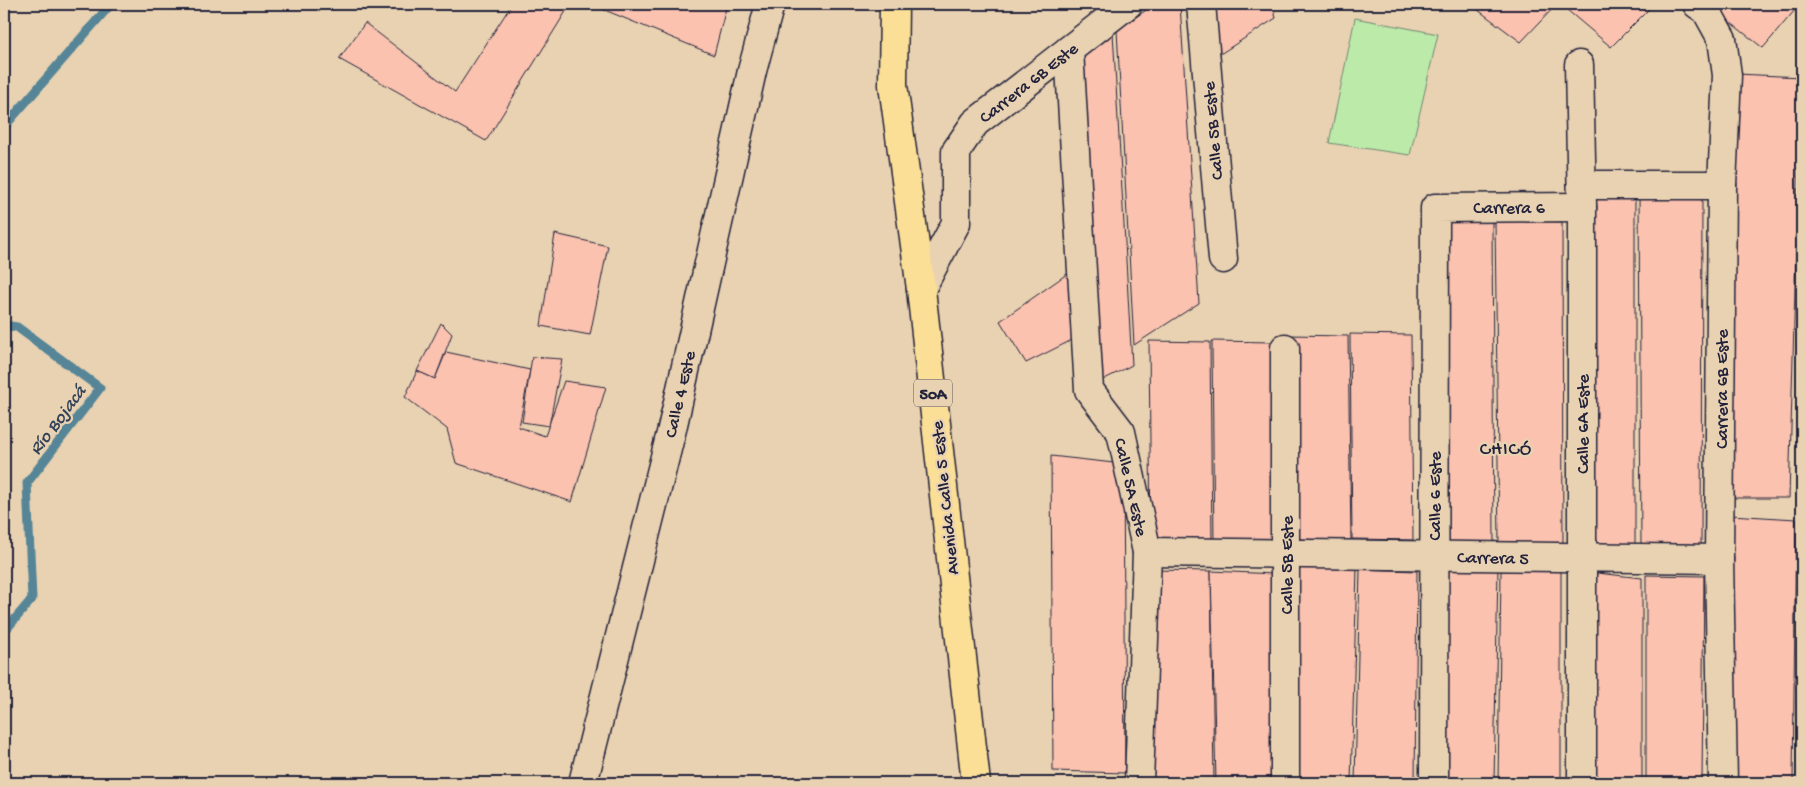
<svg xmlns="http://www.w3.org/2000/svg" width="1806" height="787" viewBox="0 0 1806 787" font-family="'Gochi Hand',sans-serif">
  <rect width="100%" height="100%" fill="#e9d2b2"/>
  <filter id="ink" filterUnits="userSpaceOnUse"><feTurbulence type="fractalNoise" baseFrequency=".02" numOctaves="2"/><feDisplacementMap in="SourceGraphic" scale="10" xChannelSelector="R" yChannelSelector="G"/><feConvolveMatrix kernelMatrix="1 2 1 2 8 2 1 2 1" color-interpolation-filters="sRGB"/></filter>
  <g filter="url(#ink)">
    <polygon fill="#bceaa9" stroke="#6f8672" points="1355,18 1438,34 1410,155 1329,143"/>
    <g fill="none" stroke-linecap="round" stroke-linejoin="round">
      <g stroke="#558596" stroke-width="9">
        <polyline points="4,127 111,4"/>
        <polyline points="4,325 17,327 100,388 27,483 32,599 4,632"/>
      </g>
    </g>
    <g fill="#fac2af" stroke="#22223b">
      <polygon points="512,4 563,4 568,8 486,141 339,59 365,23 455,92"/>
      <polygon points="590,4 727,4 714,55"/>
      <polygon points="1155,4 1180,4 1199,303 1134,345 1117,30"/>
      <polygon points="1209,4 1272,4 1276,18 1217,56"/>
      <polygon points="1470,4 1557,4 1521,42"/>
      <polygon points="1560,4 1654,4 1611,47"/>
      <polygon points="1707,4 1800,4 1763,48"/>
      <polygon points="1113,32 1132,365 1093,385 1076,52"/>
      <polygon points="1737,74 1801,77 1789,498 1726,498"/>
      <polygon points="1587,192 1635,197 1635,547 1588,550"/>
      <polygon points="1639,194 1702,198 1701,550 1641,550"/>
      <polygon points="1441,218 1492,222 1494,543 1442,542"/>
      <polygon points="1495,221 1562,222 1563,546 1499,545"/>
      <polygon points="555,234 608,246 590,335 541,326"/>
      <polygon points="1074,269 1076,338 1026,363 1000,321"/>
      <polygon points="441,323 452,334 435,379 417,371"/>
      <polygon points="1350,334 1411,335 1413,540 1352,539"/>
      <polygon points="1288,335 1348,336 1351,540 1289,539"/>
      <polygon points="1149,341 1210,342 1212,547 1151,546"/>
      <polygon points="1212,341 1273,342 1275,546 1214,546"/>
      <polygon points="446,352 530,370 519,427 545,436 564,381 606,387 572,502 456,463 447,429 405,397 417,371 435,379"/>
      <polygon points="532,357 562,359 549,426 522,422"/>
      <polygon points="1051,456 1123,464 1125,773 1053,771"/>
      <polygon points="1730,515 1796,519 1793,783 1731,783"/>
      <polygon points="1291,562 1357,568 1351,783 1295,783"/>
      <polygon points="1441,565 1498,567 1494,783 1440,783"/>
      <polygon points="1360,569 1417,571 1415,783 1355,783"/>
      <polygon points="1151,570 1211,571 1214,783 1150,783"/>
      <polygon points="1211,571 1274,574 1274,783 1216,783"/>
      <polygon points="1501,571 1561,571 1561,783 1498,783"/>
      <polygon points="1588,572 1642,578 1642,783 1587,783"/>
      <polygon points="1646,575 1704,576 1702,783 1646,783"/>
    </g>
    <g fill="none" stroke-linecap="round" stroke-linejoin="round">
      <g stroke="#22223b" stroke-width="31">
        <g id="minor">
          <polyline points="1201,4 1223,259"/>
          <polyline points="1697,4 1706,10 1722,39 1727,75 1722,185 1719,559 1723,783"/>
          <polyline points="1069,50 1089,390 1121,432 1147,552 1139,783"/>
          <polyline points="1579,65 1582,207 1582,783"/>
          <polyline points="1582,185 1722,185"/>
          <polyline points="921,289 956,223 956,151 975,123 1128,4"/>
          <polyline points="1285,348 1285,783"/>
          <polyline points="1147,552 1719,559"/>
          <polyline points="583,783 672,429 752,71 770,4"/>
          <polyline points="1434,783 1435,208 1582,207"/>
        </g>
      </g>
      <g stroke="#22223b" stroke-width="31">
        <polyline id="primary" points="894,4 893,85 921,289 976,783"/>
      </g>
      <use href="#minor" stroke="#e9d2b2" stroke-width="28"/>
      <use href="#primary" stroke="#fbdf96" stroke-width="28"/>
    </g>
  </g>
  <g text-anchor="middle" stroke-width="4.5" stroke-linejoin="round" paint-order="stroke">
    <rect fill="#e9d2b2" stroke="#5e575f" stroke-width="1" x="914" y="379.5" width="38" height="27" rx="4"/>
    <g font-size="16" font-weight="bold" fill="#22223b">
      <text x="933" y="399">50A</text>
    </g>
    <g font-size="18" fill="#22223b" stroke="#e9d2b2">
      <text transform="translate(1028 82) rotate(-38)" y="6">Carrera 6B Este</text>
      <text transform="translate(1212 131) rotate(-95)" y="6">Calle 5B Este</text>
      <text x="1509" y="213">Carrera 6</text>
      <text transform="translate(1721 389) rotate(-90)" y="6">Carrera 6B Este</text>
      <text transform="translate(679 394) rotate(-77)" y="6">Calle 4 Este</text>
      <text transform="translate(1582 424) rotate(-90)" y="6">Calle 6A Este</text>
      <text transform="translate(1132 487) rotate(77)" y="6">Calle 5A Este</text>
      <text transform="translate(1434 496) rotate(-90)" y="6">Calle 6 Este</text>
      <text transform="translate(944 498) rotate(-96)" y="6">Avenida Calle 5 Este</text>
      <text transform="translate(1493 557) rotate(1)" y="6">Carrera 5</text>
      <text transform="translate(1286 565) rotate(-90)" y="6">Calle 5B Este</text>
    </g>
    <g font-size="19" font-style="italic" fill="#334359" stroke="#e9d2b2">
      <text transform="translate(56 419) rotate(-53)" y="7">Río Bojacá</text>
    </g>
    <g font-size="19" letter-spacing="1" fill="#22223b" stroke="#e9d2b2">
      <text x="1506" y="454">CHICÓ</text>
    </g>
  </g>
  <rect width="1806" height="787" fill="none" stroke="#e9d2b2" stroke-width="20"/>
  <rect x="10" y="10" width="1786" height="767" fill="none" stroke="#22223b" stroke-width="2" filter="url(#ink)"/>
</svg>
